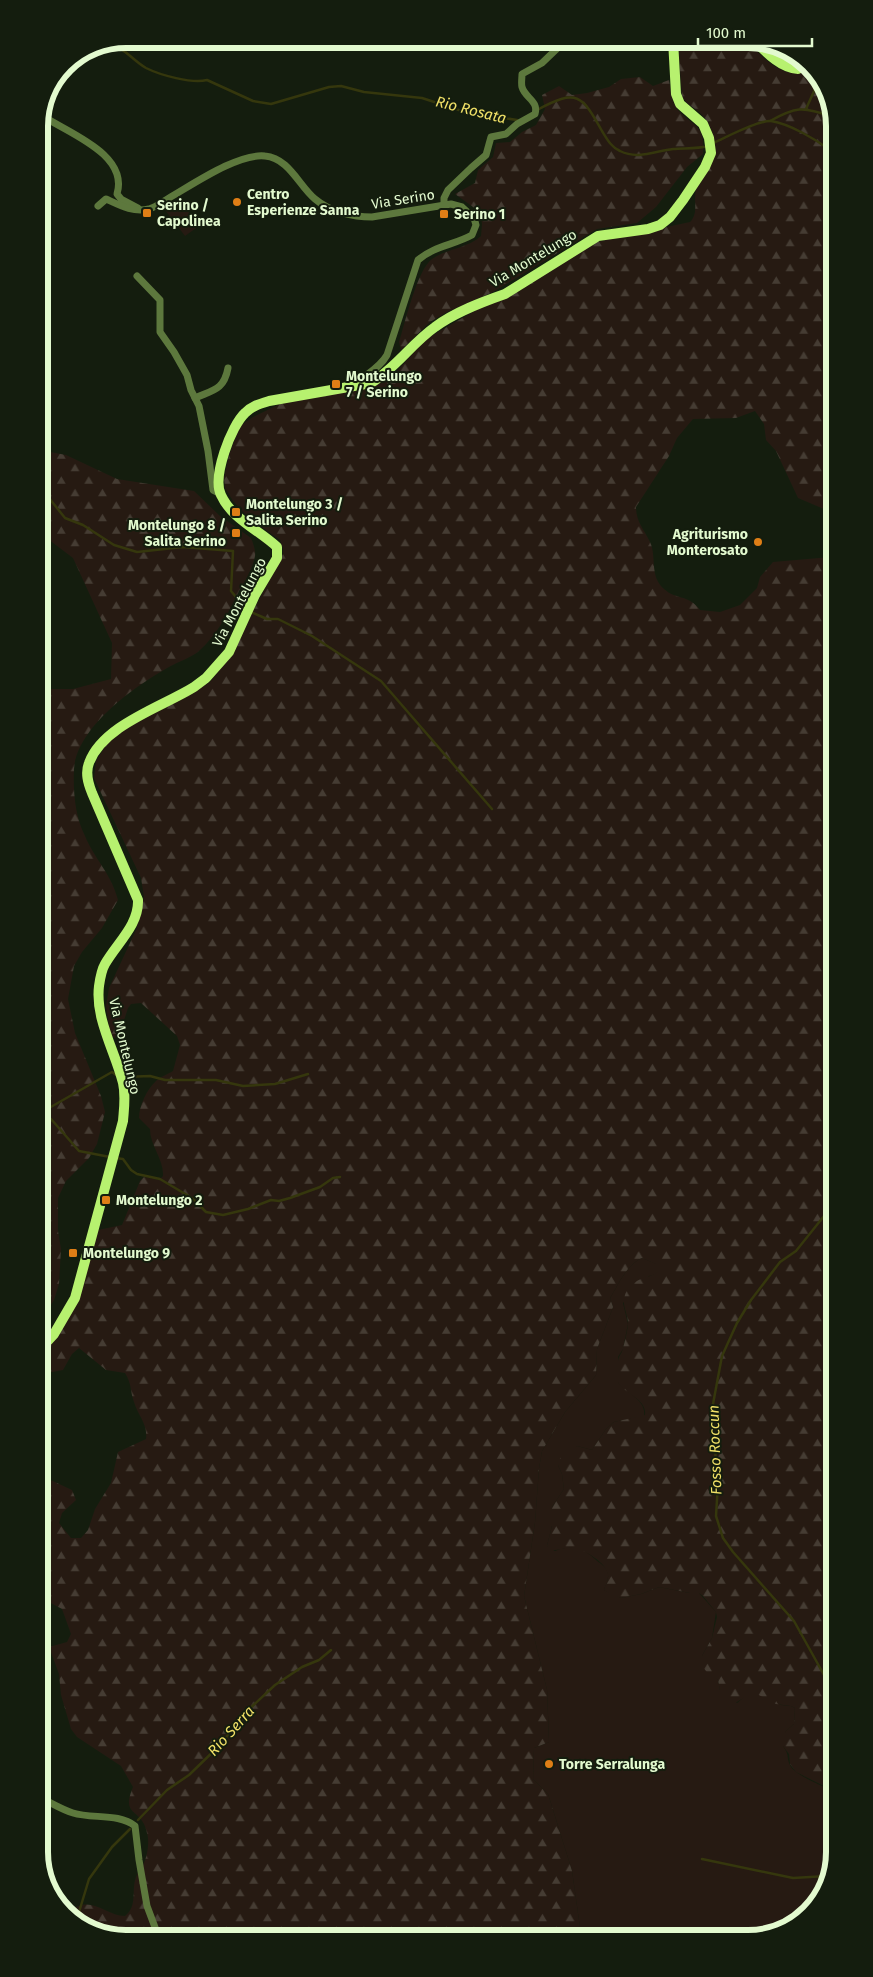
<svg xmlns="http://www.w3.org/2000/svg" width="873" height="1977" viewBox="0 0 873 1977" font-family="'Fira Sans',sans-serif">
  <defs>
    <pattern id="forest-firs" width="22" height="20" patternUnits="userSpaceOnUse" patternTransform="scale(1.25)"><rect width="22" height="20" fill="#261a12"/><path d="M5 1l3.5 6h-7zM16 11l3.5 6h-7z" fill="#453c33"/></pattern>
  </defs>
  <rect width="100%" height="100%" fill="#141d0e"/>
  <g fill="#261a12">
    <polygon points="179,199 199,226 185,236 165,210"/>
    <path d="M642,1258L657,1264L660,1268C657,1274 655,1275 649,1276L623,1303L628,1324L623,1349L618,1357V1382C626,1393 647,1400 644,1416L614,1422L606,1429L592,1450L577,1446L558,1465L562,1474L564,1489L552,1507V1526L547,1546L555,1551C572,1544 582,1547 595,1559C600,1564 607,1566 608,1574C609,1579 606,1585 604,1590L621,1598L641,1594L659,1587L690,1593H699L716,1612L712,1638L702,1656L718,1680L720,1690L737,1703L745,1696L753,1691L781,1705L791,1706L795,1708L794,1724L786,1731L783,1746C790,1756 786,1756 790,1765C794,1775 822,1785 832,1791L834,1796V1852L820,1900L776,1934L581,1935L572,1871L548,1794L533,1779L534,1748L549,1742L547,1690L524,1596L535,1522L539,1468L542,1451L565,1412L596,1375L597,1349L613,1307L610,1298C618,1285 627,1264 642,1258Z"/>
  </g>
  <g fill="url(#forest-firs)">
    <path d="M745,39C759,53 774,72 795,73L805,64L830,97L831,512L798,498L776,451L766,440L764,424L755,411L736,418L693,419L677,438L669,456L636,507C636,522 644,529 650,542C657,557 649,576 664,589C676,600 688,594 700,610L720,612L740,605L757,588L760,577L773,562L831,557L834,1796L832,1790L796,1772L790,1764L789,1754L783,1746L782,1741L786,1731L794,1724L795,1708L791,1706L776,1704L753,1692L732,1705L719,1700L720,1690L718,1680L714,1676L709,1675L703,1667L702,1656L712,1638L717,1617L716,1612L703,1596L699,1593H690L659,1587L641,1594L621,1598L612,1595L604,1590C605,1585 609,1580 608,1575C607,1563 584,1549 573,1548C565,1547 558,1551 550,1550L547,1546L552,1526L548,1517L552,1507L564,1489L562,1474L558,1465L561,1455L577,1446L592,1450L606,1429L614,1422L645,1415C647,1400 628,1395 620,1385C615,1379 614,1372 614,1365L618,1362C618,1356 622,1354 623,1348C625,1342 627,1332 628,1325C629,1315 621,1306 625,1295C626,1291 631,1286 634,1283C642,1276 656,1278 659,1268L656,1264L642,1258C627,1264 618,1285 610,1298L613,1307L597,1349L596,1375L565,1412L542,1451L539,1468L535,1522L524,1596L547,1690L549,1742L534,1748L533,1779L548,1794L572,1871L581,1935L119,1938L73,1921L70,1917L71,1911C90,1894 106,1916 125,1916C138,1906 131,1890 136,1877C137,1873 140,1870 142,1867C147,1858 150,1843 147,1833C142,1807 120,1818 133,1787L121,1766L77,1737L71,1729L61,1695L59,1674L49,1647L67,1642L71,1634L62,1609L43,1599L42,1476L72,1490L76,1500L62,1513L59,1523L71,1538H81L88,1530L95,1509L111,1483L118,1452L146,1439C148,1424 138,1416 134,1402C130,1391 132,1384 125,1373L106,1370L79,1348L72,1354L63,1370L42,1374V1354C78,1318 85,1276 98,1230L122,1225L140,1181L144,1177L159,1180L163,1176C164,1159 150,1146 150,1129L139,1118C139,1106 147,1089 156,1081C160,1077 168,1074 173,1071L180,1045L177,1036L141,1003L131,1004L128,1008L119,1036L114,1038L110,1034L106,1006L109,988L136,930L144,897L141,878L94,778L96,761L109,740L129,725L209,683L227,661L283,554V549L280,540L249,518L233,501L225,488L224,478L229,455L240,426L253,417L280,404L377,383L396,372L426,339L592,243L690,222C699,213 693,201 696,189C701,168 719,160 713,135C711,129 709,123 705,118C698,109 688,106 682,97L678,40Z"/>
    <path d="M640,77L653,86L669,80C671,90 671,102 678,110C695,129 705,123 703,154L687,167L656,207L637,223L597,229L493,292L447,312L430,322L401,350L399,342C405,323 417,270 432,259C448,248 466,249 481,236L482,224L480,212L455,194L475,183L478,170L493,157L496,143L510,142L522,132L536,125L545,109L542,95L559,86L572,95L587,93L609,87L621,79Z"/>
    <path d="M40,450L66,455L117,479L194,491L220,516L251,538C253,543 256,551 255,556C253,568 245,581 239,591C229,612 217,635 199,651C191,658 179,661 169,667C135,686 77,727 74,769C73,792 75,816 85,836C95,860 111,873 118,900L102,928L82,952L74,966L68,999L75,1033L101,1096L105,1112L97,1144L89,1158L66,1181L58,1198V1231L61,1249L59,1284L54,1300L42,1320L40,689H73L111,679L112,643L73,558L40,533Z"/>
  </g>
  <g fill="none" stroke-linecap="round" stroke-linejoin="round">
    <g stroke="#35370d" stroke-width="2.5">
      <path d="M114,45C126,50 135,62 146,68C160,75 192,84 207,80L253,101L271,104L329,87L341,86L364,92L422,98L465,112L517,120"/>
      <polyline points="806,109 815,89 821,86"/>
      <path d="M537,110C577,88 582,95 602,131C607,139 611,147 620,151C638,160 655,151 673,149C684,148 697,149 708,146"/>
      <path d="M770,121C795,107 803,106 830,116"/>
      <path d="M713,143C725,138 758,120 771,121C790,124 815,139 830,150"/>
      <polyline points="40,490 45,493 65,518 83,525 114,545 137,552 183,547 233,551 231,591 246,609"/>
      <polyline points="251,612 267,619 278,619 312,636 381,681 492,809"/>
      <polyline points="124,1077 150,1076 165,1080 216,1080 243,1086 275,1084 308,1074"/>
      <polyline points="42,1112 112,1072 119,1077"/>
      <polyline points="41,1113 51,1119 79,1151 110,1157"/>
      <polyline points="115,1158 123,1159 131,1170 137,1174 160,1179 192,1198 206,1212 223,1215 248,1209 271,1200 279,1201 290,1198 320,1187 333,1178 340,1177"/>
      <polyline points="828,1211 796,1251 780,1262 751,1300 737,1323 722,1356 713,1404 713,1429 718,1483 716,1516 723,1538 733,1552 794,1621 824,1675 834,1688"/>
      <polyline points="138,1820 167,1790 189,1775 221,1744 244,1714 275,1685 302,1667 319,1660 331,1650"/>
      <polyline points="702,1859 793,1878 827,1876"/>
      <polyline points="76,1922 89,1879 112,1847 130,1829"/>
    </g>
    <g stroke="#5d783d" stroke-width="7">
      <path d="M41,115C68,133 129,154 117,194L121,199L138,208"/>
      <path d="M444,204V198L448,190L471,168L486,155L491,137L506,134L517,124L535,114C539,101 525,98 522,87C521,83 522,78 522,74L542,63L565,41"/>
      <path d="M98,206L106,199C119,205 133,213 149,209C156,207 162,202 169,198C192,185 238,153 265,156C289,158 299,186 315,199C330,212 353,217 372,217L451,204L462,207L474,218L476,225L472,235C454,245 434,246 418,260L387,355C380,368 365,375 354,385"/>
      <polyline points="137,276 160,300 160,332 174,352 187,375 191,390 199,406 208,451 213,490 221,494"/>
      <path d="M195,398C213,390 224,390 228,368"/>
      <path d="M43,1799C53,1804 63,1810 73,1813C92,1819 119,1813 135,1826L139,1860L147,1906L159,1938"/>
    </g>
    <g stroke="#b7f16f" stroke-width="10">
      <path d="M753,39C765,51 780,68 798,69L804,62"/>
      <path d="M42,1347L54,1334L75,1298L123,1121C124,1108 126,1096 123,1083C115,1051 95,1019 99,986C100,979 102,969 105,964C117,943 139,925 138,900L92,793C88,783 85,773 89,763C103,725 162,707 194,687L206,678L229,652L255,595L277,558V547C259,530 232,519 221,495C212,477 231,426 245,413C252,406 259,404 269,401L371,383C396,368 412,343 435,327C455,312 482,302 505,294L598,236L648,229L660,225L670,217L683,200L705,167L711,153L709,138L703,124L680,104L676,94L673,40"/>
    </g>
  </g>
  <g fill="#df7e16" stroke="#141d0e" stroke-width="2">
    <circle cx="237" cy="202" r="5"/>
    <rect x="142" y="208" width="10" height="10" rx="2.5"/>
    <rect x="439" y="209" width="10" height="10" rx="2.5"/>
    <rect x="331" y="379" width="10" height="10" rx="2.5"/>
    <rect x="231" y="507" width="10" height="10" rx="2.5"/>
    <rect x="231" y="528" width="10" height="10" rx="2.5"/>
    <circle cx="758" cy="542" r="5"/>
    <rect x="101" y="1195" width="10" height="10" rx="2.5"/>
    <rect x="68" y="1248" width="10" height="10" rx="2.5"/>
    <circle cx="549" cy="1764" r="5"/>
  </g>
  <g text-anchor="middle" stroke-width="4" stroke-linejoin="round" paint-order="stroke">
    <g font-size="14" font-weight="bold" fill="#e3facf" stroke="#141d0e" text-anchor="start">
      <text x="247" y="199">Centro<tspan x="247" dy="16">Esperienze Sanna</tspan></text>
      <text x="157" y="210">Serino /<tspan x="157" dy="16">Capolinea</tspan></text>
      <text x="454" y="219">Serino 1</text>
      <text x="346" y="381">Montelungo<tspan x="346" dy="16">7 / Serino</tspan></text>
      <text x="246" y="509">Montelungo 3 /<tspan x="246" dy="16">Salita Serino</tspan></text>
      <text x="226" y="530" text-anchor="end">Montelungo 8 /<tspan x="226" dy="16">Salita Serino</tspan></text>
      <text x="748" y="539" text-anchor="end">Agriturismo<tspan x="748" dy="16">Monterosato</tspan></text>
      <text x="116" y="1205">Montelungo 2</text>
      <text x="83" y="1258">Montelungo 9</text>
      <text x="559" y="1769">Torre Serralunga</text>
    </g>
    <g font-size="14" fill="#e3facf" stroke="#141d0e">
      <text transform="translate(403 199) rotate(-9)" y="5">Via Serino</text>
      <text transform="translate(533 258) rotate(-31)" y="5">Via Montelungo</text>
      <text transform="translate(239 602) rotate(-62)" y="5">Via Montelungo</text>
      <text transform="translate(125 1046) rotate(77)" y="5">Via Montelungo</text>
    </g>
    <g font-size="15" font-style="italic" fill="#f0e067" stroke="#141d0e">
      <text transform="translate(471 110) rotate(14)" y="5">Rio Rosata</text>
      <text transform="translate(715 1450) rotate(-92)" y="5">Fosso Roccun</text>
      <text transform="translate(231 1731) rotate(-48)" y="5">Rio Serra</text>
    </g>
  </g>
  <path d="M0 0H873V1977H0ZM126 48H748A78 78 0 0 1 826 126V1852A78 78 0 0 1 748 1930H126A78 78 0 0 1 48 1852V126A78 78 0 0 1 126 48Z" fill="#141d0e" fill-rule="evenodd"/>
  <path fill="none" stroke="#e3facf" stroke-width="6" d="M126 48H748A78 78 0 0 1 826 126V1852A78 78 0 0 1 748 1930H126A78 78 0 0 1 48 1852V126A78 78 0 0 1 126 48Z"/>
  <path d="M698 38v8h114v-8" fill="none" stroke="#e3facf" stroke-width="2.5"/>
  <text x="706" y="38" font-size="15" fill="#e3facf" stroke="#141d0e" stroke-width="4" paint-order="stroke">100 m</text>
</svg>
